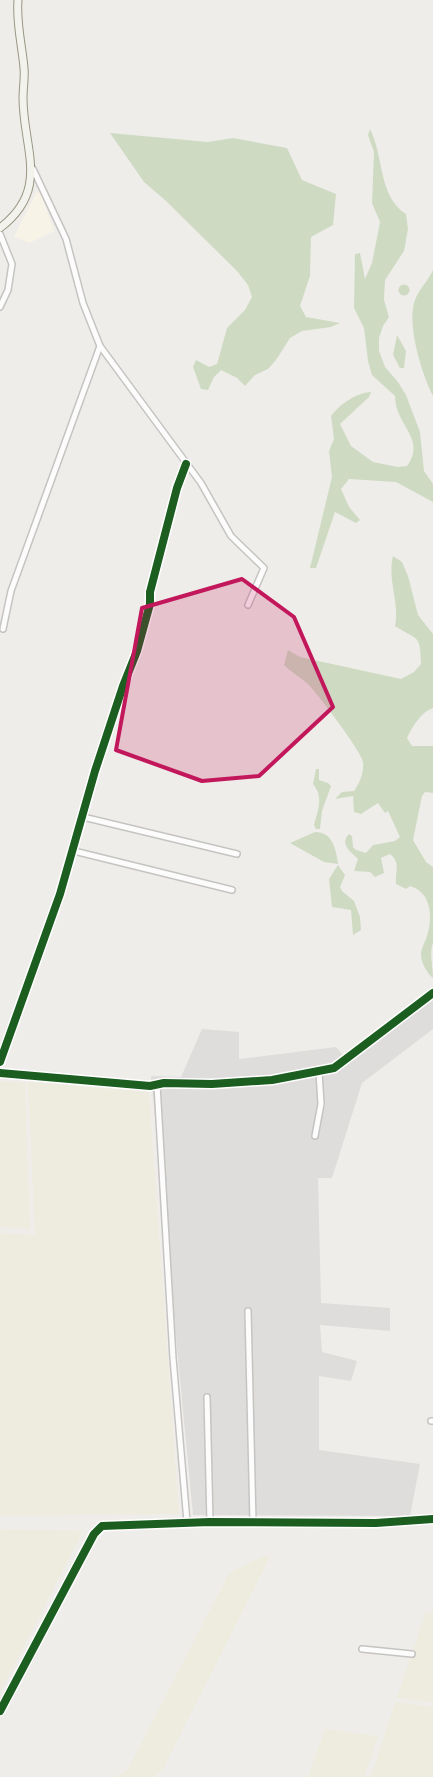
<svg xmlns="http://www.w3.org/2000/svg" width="433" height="1777" viewBox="0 0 433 1777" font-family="'Roboto Condensed',sans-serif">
  <rect width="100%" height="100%" fill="#efedea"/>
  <polygon fill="#dedddb" points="433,999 433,1029 362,1083 332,1178 318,1178 321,1303 390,1308 390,1331 320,1325 322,1352 357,1361 351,1381 319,1376 319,1450 420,1464 410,1516 193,1515 151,1076 181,1077 202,1029 239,1032 239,1059 336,1047 349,1062"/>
  <polygon fill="#f7f4e7" points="37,192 41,194 54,231 29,243 14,236"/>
  <g fill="#eeecdf">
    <polygon points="0,1081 25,1083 30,1229 0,1227"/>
    <polygon points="28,1082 149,1092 179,1514 0,1516 0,1233 35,1235"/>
    <polygon points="0,1529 83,1531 0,1693"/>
    <polygon points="265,1555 270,1557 163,1769 154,1777 115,1777 128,1769 229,1573"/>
    <polygon points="426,1612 433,1613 433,1702 397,1698"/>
    <polygon points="395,1702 433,1707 433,1777 371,1777"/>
    <polygon points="325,1729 378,1736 364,1777 308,1777"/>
  </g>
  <g fill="#cedbc2">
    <path d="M370,129C384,156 378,196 406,214L408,229L404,251L385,280L384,300L389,317L383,326L379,338V351L385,367L398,382L406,395L420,432L424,471L433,484V502L396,482L349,479L341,489L349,507L360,520L356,523L335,512L316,568H310L332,477L329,451L334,439L331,416C340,404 356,393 371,392L369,397L340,424L351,446L373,462L398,467L407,466C427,438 395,426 395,396L372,375L368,361L364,328L354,308L355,254L360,253L365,279L372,263L380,222L372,203L374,152L368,135Z"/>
    <polygon points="110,133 208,142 233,138 287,148 302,180 336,194 333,225 311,237 310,276 300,306 306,317 340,323 331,327 302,331 290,338 276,360 268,369 255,375 245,386 237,378 221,370 214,377 208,390 201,389 193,367 196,360 209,367 217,364 227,328 245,310 252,297 248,285 237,271 165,200 144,182"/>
    <path d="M433,270V396C422,375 406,323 415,300C419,289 428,281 433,270Z"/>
    <circle cx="404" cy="290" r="5.5"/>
    <polygon points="397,335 406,351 404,368 400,368 393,355"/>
    <path d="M393,556L402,562L408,576L418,615L433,634V708C421,712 412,727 407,738L412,746H433V793L425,792L422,796L413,840L426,862L433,867V943C429,953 433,967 433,978C427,973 421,963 421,954C421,949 424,944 426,939C433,920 433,893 410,886L406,889L396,884C395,871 401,863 390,854L381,858L384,873L375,877L370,872L354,871L358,859C351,852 339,844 349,834L352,836L353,847L356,850L366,853L373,845L395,841L400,837L388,811L385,813L378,803L361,814L354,812L353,796L335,799L342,792L354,791C360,783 364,772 363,762C362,752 317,693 308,684C300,677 291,672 284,665L288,650L300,657L401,679L414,672L421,664C420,633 418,641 395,626C400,603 387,580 393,556Z"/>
    <path d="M316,769H319V780L328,783L331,786L322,811L320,829H316L314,825C318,810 324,797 313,784Z"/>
    <path d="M315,832C333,832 336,850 338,864L324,862L290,843Z"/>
    <polygon points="338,865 345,875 340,887 342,891 354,901 360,917 361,930 353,935 351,910 332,907 329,879"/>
  </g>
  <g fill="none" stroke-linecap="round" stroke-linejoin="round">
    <g stroke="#c5c4c2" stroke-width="8">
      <g id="street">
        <polyline points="33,169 66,239 83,303 100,346 201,483 231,536 264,568 248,605"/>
        <polyline points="0,234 12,264 8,290 0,307"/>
        <polyline points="3,629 11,591 100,346"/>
        <polyline points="83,817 237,854"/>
        <polyline points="74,851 232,890"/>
        <polyline points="0,1062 60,894 95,771 123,686 137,651 150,604 150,592 177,488 186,464"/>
        <polyline points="0,1073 150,1086 164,1083 212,1084 272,1080 334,1068 433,993"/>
        <polyline points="157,1085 173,1358 187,1522"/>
        <polyline points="315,1136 321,1104 319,1072"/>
        <polyline points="248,1311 253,1522"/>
        <polyline points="207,1397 210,1522"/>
        <polyline points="431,1421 433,1421"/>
        <polyline points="362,1649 412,1654"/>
        <polyline points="0,1711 94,1534 102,1526 210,1522 376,1523 433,1519"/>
      </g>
    </g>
    <g stroke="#999783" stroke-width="9">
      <path id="secondary" d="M0,228C51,189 23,149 23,98C23,88 25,78 24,68C22,45 16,23 18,0"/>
    </g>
    <use href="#street" stroke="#fdfcfc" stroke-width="5"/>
    <use href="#secondary" stroke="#f3f3ed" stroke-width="7"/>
    <g stroke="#fff" stroke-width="11">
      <g id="cycleway">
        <polyline points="0,1062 60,894 95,771 123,686 137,651 150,604 150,592 177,488 186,464"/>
        <polyline points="0,1073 150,1086 164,1083 212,1084 272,1080 334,1068 433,993"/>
        <polyline points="0,1711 94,1534 102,1526 210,1522 376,1523 433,1519"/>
      </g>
    </g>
    <use href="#cycleway" stroke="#1b5e20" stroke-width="8"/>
  </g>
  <path fill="#c2185b" fill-opacity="0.2" stroke="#c2185b" stroke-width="4" stroke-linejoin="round" d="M242,579L294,617L333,707L259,776L202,781L116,750L142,608Z"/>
</svg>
